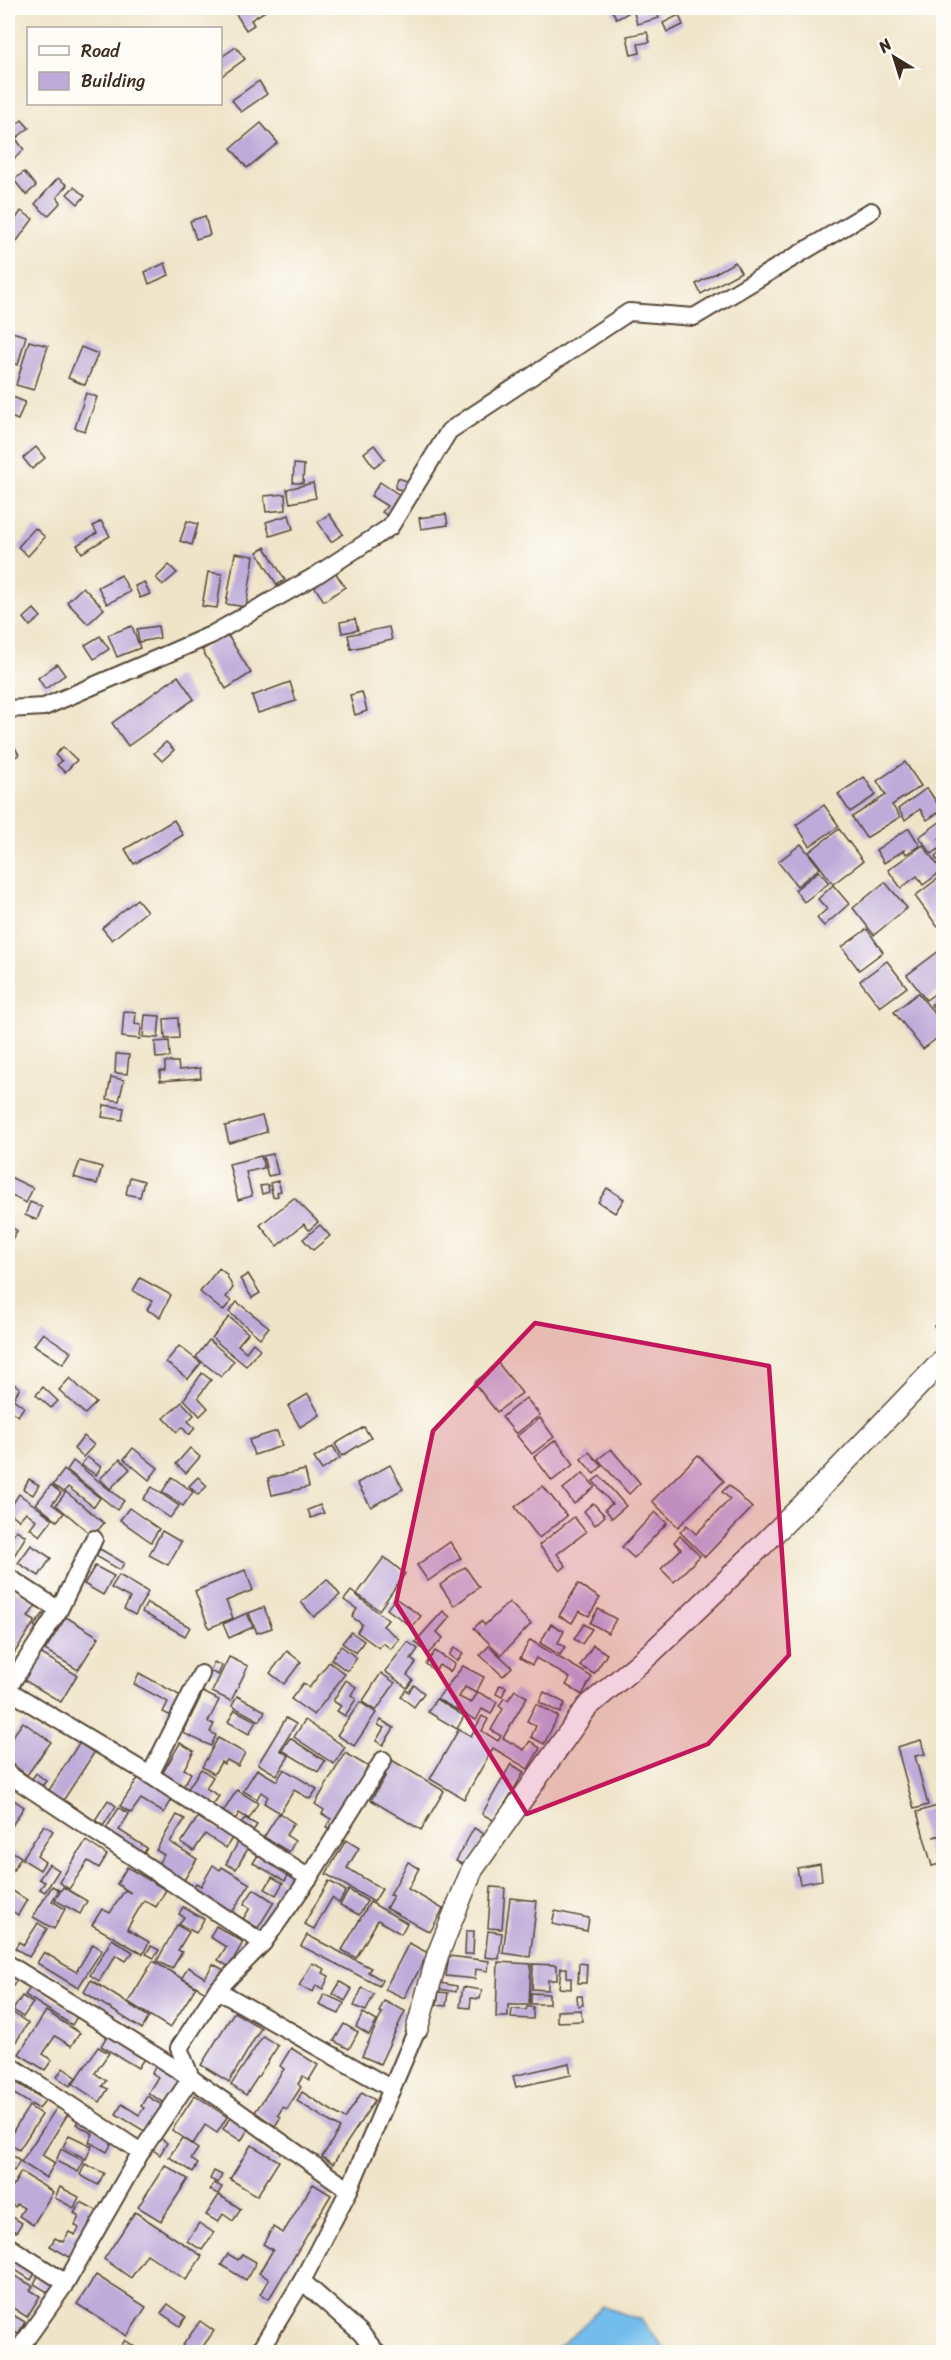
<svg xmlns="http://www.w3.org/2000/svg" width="951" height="2360" viewBox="0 0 951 2360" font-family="Sriracha,sans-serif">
  <rect width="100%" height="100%" fill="#fdfcf7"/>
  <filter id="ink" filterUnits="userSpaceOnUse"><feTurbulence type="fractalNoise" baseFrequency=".0167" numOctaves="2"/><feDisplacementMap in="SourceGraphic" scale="12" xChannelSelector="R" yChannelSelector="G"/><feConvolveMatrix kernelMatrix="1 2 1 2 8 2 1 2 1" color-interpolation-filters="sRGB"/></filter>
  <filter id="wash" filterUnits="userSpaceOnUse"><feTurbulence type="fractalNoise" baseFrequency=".008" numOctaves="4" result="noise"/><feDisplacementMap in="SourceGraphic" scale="24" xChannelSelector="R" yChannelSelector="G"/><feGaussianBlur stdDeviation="1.35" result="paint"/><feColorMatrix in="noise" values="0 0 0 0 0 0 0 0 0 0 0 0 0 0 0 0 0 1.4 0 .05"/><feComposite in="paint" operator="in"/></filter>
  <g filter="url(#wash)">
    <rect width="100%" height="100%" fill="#f0e4c8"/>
    <polygon fill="#73bdec" stroke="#577485" stroke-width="1.5" points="602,2306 641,2320 667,2352 552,2352 578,2331"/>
    <g id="blocks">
      <g fill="#beabd9">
        <polygon points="239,8 270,8 251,20 254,25 246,30 234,11"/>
        <polygon points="618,8 625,8 628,13 617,19 612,11"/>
        <polygon points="656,8 659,18 637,24 634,13"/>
        <polygon points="679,15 683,25 667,32 663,23"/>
        <polygon points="647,32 650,42 638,44 640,53 631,55 627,36"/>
        <polygon points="236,47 245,59 220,77 220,58"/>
        <polygon points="259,81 267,94 241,112 232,100"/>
        <polygon points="22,120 29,128 15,139 8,131"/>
        <polygon points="261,123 278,143 247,168 231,148"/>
        <polygon points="17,140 24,150 8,164 8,148"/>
        <polygon points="24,172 36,186 26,195 14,180"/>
        <polygon points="58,178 67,185 57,197 61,202 48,216 35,204"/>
        <polygon points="74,187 85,196 78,204 67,194"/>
        <polygon points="21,211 33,219 14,245 8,241 8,231"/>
        <polygon points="205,216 210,235 196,239 190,221"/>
        <polygon points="735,262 741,272 701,294 696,284"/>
        <polygon points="165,263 169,275 149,284 145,272"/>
        <polygon points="8,331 26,336 18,365 8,362"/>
        <polygon points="29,341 48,346 34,390 16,385"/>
        <polygon points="81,347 98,354 85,385 68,378"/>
        <polygon points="86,393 97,397 85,431 75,428"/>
        <polygon points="8,395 25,402 18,420 8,416"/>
        <polygon points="374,445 385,459 374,467 364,453"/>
        <polygon points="36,447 45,458 32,469 23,458"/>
        <polygon points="294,464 304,465 303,483 293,483"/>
        <polygon points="398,478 410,482 407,492 395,488"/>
        <polygon points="380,482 404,498 391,518 382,512 387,506 371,496"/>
        <polygon points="313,483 316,498 290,503 287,489"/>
        <polygon points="285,494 286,510 266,512 264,496"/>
        <polygon points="329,514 343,534 331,542 318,522"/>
        <polygon points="446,514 448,525 421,529 419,518"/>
        <polygon points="289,515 293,529 270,536 266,522"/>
        <polygon points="101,521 110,536 82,553 77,545 97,533 93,526"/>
        <polygon points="187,521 198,524 192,545 180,541"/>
        <polygon points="35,528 45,537 28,556 18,547"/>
        <polygon points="265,547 285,580 277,585 257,552"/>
        <polygon points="235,553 254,556 246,607 226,604"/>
        <polygon points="169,565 177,573 163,585 156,578"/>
        <polygon points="208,572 222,574 217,608 202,606"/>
        <polygon points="335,572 345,587 324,601 314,586"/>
        <polygon points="121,575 130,592 107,604 98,587"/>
        <polygon points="144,582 150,594 140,598 135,586"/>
        <polygon points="83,587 104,609 88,624 67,602"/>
        <polygon points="34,609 41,617 30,626 24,618"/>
        <polygon points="355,619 358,630 342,633 340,622"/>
        <polygon points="132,626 140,648 117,657 108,635"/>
        <polygon points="158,626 160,638 139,642 137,629"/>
        <polygon points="389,627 392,640 351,649 348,635"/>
        <polygon points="227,634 251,673 226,689 202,650"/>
        <polygon points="100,636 109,649 94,659 85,645"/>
        <polygon points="57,664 65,675 45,689 38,678"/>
        <polygon points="178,676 194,699 128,746 112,723"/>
        <polygon points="290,682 296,701 258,713 252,696"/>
        <polygon points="362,692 367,711 355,715 350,695"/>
        <polygon points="166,742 174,750 162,761 154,753"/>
        <polygon points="13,744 19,755 8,761 8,746"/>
        <polygon points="63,747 77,760 65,772 57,765 62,761 55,755"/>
        <polygon points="905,762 921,786 892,805 900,817 866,838 852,817 886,795 877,781"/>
        <polygon points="864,777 876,795 850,812 838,794"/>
        <polygon points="927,788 942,810 927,820 920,809 905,820 898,809"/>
        <polygon points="824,805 839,826 810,846 796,825"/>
        <polygon points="944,819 944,836 939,839 944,845 932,854 919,837"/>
        <polygon points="174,820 183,835 134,864 125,849"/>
        <polygon points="909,828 920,846 906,854 904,850 884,863 876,850"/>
        <polygon points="839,829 863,861 833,884 809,852"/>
        <polygon points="801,844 820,868 797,886 778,862"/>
        <polygon points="923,845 942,871 923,885 917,876 901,888 888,870"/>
        <polygon points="944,849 944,867 935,857"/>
        <polygon points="819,871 829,883 804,902 795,890"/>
        <polygon points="944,874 944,922 937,926 915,896"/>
        <polygon points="885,882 907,908 874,935 853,908"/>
        <polygon points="833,885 849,904 824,926 817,918 827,909 818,899"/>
        <polygon points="137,899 147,911 112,940 102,928"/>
        <polygon points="867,929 883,952 859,970 842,947"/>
        <polygon points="939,951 944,957 944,987 926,1000 907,975"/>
        <polygon points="887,961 907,987 880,1007 860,981"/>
        <polygon points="918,993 944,1025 944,1033 923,1049 894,1012"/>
        <polygon points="944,996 944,1021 931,1005"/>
        <polygon points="124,1011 136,1012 135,1024 141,1025 140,1039 122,1037"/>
        <polygon points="145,1015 160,1016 158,1038 143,1037"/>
        <polygon points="178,1018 179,1038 165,1039 164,1019"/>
        <polygon points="169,1041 170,1057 156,1058 155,1042"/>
        <polygon points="116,1054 129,1055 127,1074 115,1073"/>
        <polygon points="165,1062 178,1062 179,1070 200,1068 201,1078 160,1081 160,1071 165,1071"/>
        <polygon points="111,1077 124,1080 119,1101 107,1099"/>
        <polygon points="104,1105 124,1108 122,1120 102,1117"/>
        <polygon points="262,1116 267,1132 229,1143 225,1126"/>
        <polygon points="273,1154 278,1174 268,1176 263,1156"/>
        <polygon points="261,1156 264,1168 246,1172 252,1196 238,1200 229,1164"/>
        <polygon points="80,1161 102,1167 97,1184 74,1177"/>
        <polygon points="8,1176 33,1188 26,1203 8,1194"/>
        <polygon points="130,1177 144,1181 140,1197 126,1194"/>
        <polygon points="278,1181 281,1191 277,1192 278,1196 273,1197 270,1183"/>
        <polygon points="268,1185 269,1192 262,1194 260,1186"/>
        <polygon points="607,1188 624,1199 615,1213 598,1202"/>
        <polygon points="294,1198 318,1222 309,1230 304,1224 277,1246 260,1225"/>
        <polygon points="30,1202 42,1207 37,1220 25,1215"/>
        <polygon points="8,1225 17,1231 8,1245"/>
        <polygon points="320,1225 330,1236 313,1250 303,1239"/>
        <polygon points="219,1268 226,1274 233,1288 226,1297 231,1301 223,1311 200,1292"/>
        <polygon points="248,1274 260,1293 252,1298 240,1279"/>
        <polygon points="140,1278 171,1295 160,1317 147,1310 152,1301 133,1291"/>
        <polygon points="237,1302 269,1327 260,1338 229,1312"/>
        <polygon points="944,1313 944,1332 934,1326"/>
        <polygon points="229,1317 248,1333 238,1345 246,1352 253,1343 260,1349 246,1366 212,1338"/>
        <polygon points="43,1333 71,1352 63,1364 34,1345"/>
        <polygon points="209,1340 234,1361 221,1377 196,1357"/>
        <polygon points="179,1346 201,1363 188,1379 166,1362"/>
        <polygon points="498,1363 522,1393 497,1412 474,1383"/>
        <polygon points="202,1373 211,1380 198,1397 208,1408 200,1416 184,1399"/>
        <polygon points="70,1378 96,1403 85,1414 59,1390"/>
        <polygon points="8,1380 20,1388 13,1399 24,1407 18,1416 8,1409"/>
        <polygon points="43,1387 58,1401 51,1408 36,1395"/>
        <polygon points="308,1394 320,1415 300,1427 288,1406"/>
        <polygon points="526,1398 540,1415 516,1434 502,1417"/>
        <polygon points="182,1402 194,1415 188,1421 195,1428 189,1435 182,1427 177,1432 164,1418"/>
        <polygon points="540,1418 554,1437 532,1454 517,1436"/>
        <polygon points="364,1427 371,1438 342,1456 335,1444"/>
        <polygon points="277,1431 282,1446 254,1455 249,1440"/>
        <polygon points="84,1436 94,1445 83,1457 74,1449"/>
        <polygon points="556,1440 574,1464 552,1481 534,1457"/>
        <polygon points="333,1446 340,1458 322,1470 314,1458"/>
        <polygon points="133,1448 158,1468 149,1480 124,1459"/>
        <polygon points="190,1448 200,1457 186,1473 176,1464"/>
        <polygon points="611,1449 640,1483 629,1494 598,1459"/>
        <polygon points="589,1452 602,1466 594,1474 581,1459"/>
        <polygon points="698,1455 724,1481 678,1527 652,1501"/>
        <polygon points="87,1457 101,1467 96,1475 81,1465"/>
        <polygon points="120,1459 130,1469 110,1489 100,1479"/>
        <polygon points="73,1461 124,1501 117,1510 67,1470"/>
        <polygon points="390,1465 403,1489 371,1507 357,1483"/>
        <polygon points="64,1470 100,1498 94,1507 68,1487 64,1492 53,1485"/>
        <polygon points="305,1470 309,1487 272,1495 268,1478"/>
        <polygon points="583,1473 595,1487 574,1504 563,1489"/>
        <polygon points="600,1476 626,1506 612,1518 605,1509 612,1504 593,1481"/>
        <polygon points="172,1477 193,1492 183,1506 162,1492"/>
        <polygon points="198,1477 207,1486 198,1495 189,1486"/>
        <polygon points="29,1479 39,1485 33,1495 23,1489"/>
        <polygon points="51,1485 61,1493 52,1504 64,1513 57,1521 36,1504"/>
        <polygon points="729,1485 752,1508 705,1557 680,1532 687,1525 696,1534 730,1499 722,1492"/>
        <polygon points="543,1486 567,1516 539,1538 515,1507"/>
        <polygon points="152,1487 179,1506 170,1518 143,1499"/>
        <polygon points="66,1492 104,1523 93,1536 56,1505"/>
        <polygon points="19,1494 53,1519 40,1536 30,1528 36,1520 26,1512 19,1520 8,1511"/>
        <polygon points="593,1503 605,1516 595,1525 584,1511"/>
        <polygon points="320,1505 324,1513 311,1518 308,1510"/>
        <polygon points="129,1508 159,1529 151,1542 120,1520"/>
        <polygon points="655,1512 667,1523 634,1558 622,1547"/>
        <polygon points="574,1517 586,1532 557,1554 566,1566 560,1571 539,1545"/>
        <polygon points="16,1530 26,1536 14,1556 8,1552 8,1544"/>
        <polygon points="162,1531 181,1542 168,1565 149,1555"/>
        <polygon points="680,1536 700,1556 674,1582 661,1569 681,1549 674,1542"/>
        <polygon points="450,1542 461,1558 428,1581 417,1565"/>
        <polygon points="31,1545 51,1558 39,1576 18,1563"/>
        <polygon points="100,1549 124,1563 120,1570 96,1556"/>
        <polygon points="384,1557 405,1574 379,1610 357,1594"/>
        <polygon points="95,1566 114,1576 103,1595 84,1584"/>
        <polygon points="465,1567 479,1587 454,1606 440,1585"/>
        <polygon points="245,1570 253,1590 226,1601 233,1618 209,1628 195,1591"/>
        <polygon points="119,1575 148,1592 135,1615 124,1609 130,1598 111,1588"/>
        <polygon points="327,1579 340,1595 314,1617 301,1602"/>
        <polygon points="578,1584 600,1598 589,1616 579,1611 572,1623 559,1616"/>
        <polygon points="11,1587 37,1604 28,1617 35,1621 8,1663 8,1593"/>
        <polygon points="351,1591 388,1620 383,1626 399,1639 391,1649 383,1643 379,1648 357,1632 362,1624 352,1617 357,1609 344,1600"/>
        <polygon points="395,1598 421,1616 412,1627 387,1609"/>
        <polygon points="509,1602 531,1624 501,1655 474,1628 481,1621 485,1625"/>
        <polygon points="147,1603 190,1627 185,1636 142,1612"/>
        <polygon points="264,1607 272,1628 257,1633 249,1613"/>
        <polygon points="598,1609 616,1619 608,1633 590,1623"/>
        <polygon points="46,1610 53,1615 41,1631 34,1626"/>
        <polygon points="443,1611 450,1617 437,1632 443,1638 428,1654 415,1642"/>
        <polygon points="247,1613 253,1627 229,1638 223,1624"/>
        <polygon points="66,1617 99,1637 78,1670 45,1650"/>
        <polygon points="551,1624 564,1631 558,1643 565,1647 560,1655 540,1643"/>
        <polygon points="584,1624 592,1629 582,1644 574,1639"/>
        <polygon points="351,1632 364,1641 356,1653 342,1643"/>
        <polygon points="530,1640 592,1677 582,1695 566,1685 570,1678 536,1658 532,1665 520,1658"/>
        <polygon points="408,1642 418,1649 411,1659 416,1663 407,1675 413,1680 407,1688 385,1671"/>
        <polygon points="593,1645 607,1654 594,1674 580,1666"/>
        <polygon points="341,1646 357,1658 347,1671 331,1659"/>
        <polygon points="489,1646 512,1667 503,1676 480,1655"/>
        <polygon points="454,1648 463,1654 457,1661 449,1655"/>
        <polygon points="287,1651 301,1662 284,1684 270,1673"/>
        <polygon points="435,1651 455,1664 450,1672 439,1665 435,1671 426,1664"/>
        <polygon points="40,1653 77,1675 61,1702 24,1680"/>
        <polygon points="229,1657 248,1666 231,1701 212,1692"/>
        <polygon points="214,1662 222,1666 218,1675 210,1671"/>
        <polygon points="329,1662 345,1674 314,1715 291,1699 303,1683 309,1688"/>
        <polygon points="463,1666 484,1677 476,1693 465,1687 459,1697 471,1703 478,1692 497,1702 491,1714 482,1709 476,1720 437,1699"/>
        <polygon points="139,1673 181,1696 171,1716 163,1712 168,1702 134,1684"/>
        <polygon points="381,1673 395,1683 376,1711 362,1702"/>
        <polygon points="346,1680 356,1687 351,1695 356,1699 345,1716 337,1711 341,1706 333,1701"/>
        <polygon points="414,1685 424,1693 414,1707 401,1697 406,1690 409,1692"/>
        <polygon points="500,1685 506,1687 502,1697 496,1694"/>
        <polygon points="515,1690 527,1697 503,1738 524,1750 530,1741 540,1748 528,1769 493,1748 464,1799 430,1779 459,1729 471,1736 482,1716 488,1719 482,1731 498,1741 501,1736 491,1730 503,1709 499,1706 504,1698 508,1700"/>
        <polygon points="203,1692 219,1700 208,1722 214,1724 210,1732 216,1735 211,1746 183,1733"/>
        <polygon points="544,1692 565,1703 560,1713 539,1702"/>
        <polygon points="237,1696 265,1711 260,1721 232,1706"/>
        <polygon points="436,1699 464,1716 457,1729 428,1712"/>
        <polygon points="360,1702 376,1713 354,1746 337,1735"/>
        <polygon points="536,1704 558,1716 544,1744 531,1737 536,1726 527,1721"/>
        <polygon points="235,1710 256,1721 249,1734 228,1722"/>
        <polygon points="286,1718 296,1724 280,1750 289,1756 277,1775 258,1764"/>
        <polygon points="305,1720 345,1747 334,1764 294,1737"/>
        <polygon points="381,1720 394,1728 383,1745 376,1741 384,1728 378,1725"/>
        <polygon points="23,1722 51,1742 27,1775 8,1761 8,1743"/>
        <polygon points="218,1738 245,1753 238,1766 227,1760 224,1764 221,1762 214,1774 202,1767"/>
        <polygon points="290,1738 325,1761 318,1772 282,1750"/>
        <polygon points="921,1740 925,1754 915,1756 928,1805 914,1809 897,1747"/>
        <polygon points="79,1743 94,1753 61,1804 46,1795"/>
        <polygon points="180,1743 194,1751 184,1769 191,1773 183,1787 162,1774"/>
        <polygon points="345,1753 369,1767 332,1830 326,1827 331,1819 322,1814 324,1810 315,1804"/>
        <polygon points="390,1759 444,1791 421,1830 371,1800 386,1775 382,1772"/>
        <polygon points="511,1764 524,1772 495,1821 482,1814"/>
        <polygon points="201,1769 213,1777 206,1788 219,1796 212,1806 187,1790"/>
        <polygon points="257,1769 277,1781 284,1769 317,1789 310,1799 294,1790 280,1813 264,1803 268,1797 261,1792 257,1799 243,1791"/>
        <polygon points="36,1773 46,1781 39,1790 29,1783"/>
        <polygon points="140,1775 174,1796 164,1813 141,1799 131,1813 120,1806"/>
        <polygon points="237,1790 258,1803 249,1819 239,1813 235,1820 223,1812"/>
        <polygon points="8,1796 24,1807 8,1832"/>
        <polygon points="108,1800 116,1806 103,1826 95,1820"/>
        <polygon points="944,1804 944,1834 933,1837 944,1835 944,1863 932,1866 917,1812"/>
        <polygon points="119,1808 129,1814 119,1830 147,1848 140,1860 102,1835"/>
        <polygon points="279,1813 294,1823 286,1835 295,1841 289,1852 264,1837"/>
        <polygon points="177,1815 185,1819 170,1842 197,1859 181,1885 155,1868 164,1855 156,1850"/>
        <polygon points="198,1817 232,1838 226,1848 205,1834 194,1851 181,1843"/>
        <polygon points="245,1818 257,1825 253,1831 241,1823"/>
        <polygon points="44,1825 53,1831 37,1856 45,1862 40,1870 22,1859"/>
        <polygon points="474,1828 486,1835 467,1867 456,1861"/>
        <polygon points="346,1840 359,1848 347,1868 382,1889 374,1902 326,1874"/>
        <polygon points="86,1841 107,1855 99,1868 88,1861 69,1889 59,1882"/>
        <polygon points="239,1841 249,1847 236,1869 226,1864"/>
        <polygon points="8,1849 21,1857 8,1879"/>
        <polygon points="260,1852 291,1870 285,1881 253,1863"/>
        <polygon points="408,1862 419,1868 408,1889 443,1909 430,1932 386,1908 393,1896 390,1895"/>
        <polygon points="49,1864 59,1870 45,1892 40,1889 45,1882 39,1879"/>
        <polygon points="820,1864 822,1880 800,1884 797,1868"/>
        <polygon points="213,1865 220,1870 222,1867 250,1884 230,1916 191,1892 196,1883 201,1886"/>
        <polygon points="127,1867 166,1890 156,1907 144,1900 127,1929 149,1942 143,1954 92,1925 102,1909 110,1913 125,1890 131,1893 117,1884"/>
        <polygon points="272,1877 283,1883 276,1895 265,1889"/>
        <polygon points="329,1881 346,1891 339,1903 332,1898 314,1929 304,1924"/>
        <polygon points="52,1886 59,1890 52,1901 65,1909 54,1929 33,1917"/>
        <polygon points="63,1887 87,1901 80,1914 55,1900"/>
        <polygon points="491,1887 505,1888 502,1929 488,1928"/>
        <polygon points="8,1888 27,1900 18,1915 8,1908"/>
        <polygon points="254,1889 274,1902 258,1928 243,1919 250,1908 244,1904"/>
        <polygon points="349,1890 367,1901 359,1915 340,1905"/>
        <polygon points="510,1898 537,1901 530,1957 503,1953"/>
        <polygon points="370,1902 407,1923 401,1934 378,1920 356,1958 342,1950"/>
        <polygon points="183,1907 204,1919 196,1933 179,1924 184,1917 179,1914"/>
        <polygon points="555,1911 589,1918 587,1931 552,1924"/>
        <polygon points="38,1923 47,1929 29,1957 15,1948 19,1942 24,1945"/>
        <polygon points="177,1925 189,1932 178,1950 182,1952 172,1969 157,1961"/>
        <polygon points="216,1926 243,1942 229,1967 218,1960 226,1947 210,1937"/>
        <polygon points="466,1931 474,1931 473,1954 465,1954"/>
        <polygon points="488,1931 502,1933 499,1959 485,1957"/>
        <polygon points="307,1935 371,1968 368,1972 382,1980 379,1986 301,1946"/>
        <polygon points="112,1939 133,1952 126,1961 116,1955 99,1981 90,1975"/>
        <polygon points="409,1943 428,1953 404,1998 385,1989"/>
        <polygon points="93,1944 102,1950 78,1988 37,1963 44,1952 76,1972"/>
        <polygon points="151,1946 159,1950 154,1958 146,1954"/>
        <polygon points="449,1956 489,1961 488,1971 476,1969 475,1979 446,1976"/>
        <polygon points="153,1961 196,1987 170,2028 128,2002"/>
        <polygon points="498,1962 531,1964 529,2005 508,2005 508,2017 496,2017"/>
        <polygon points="312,1963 325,1969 323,1973 329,1976 323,1989 316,1985 313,1992 299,1986"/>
        <polygon points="579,1963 587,1964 586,1983 578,1983"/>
        <polygon points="213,1964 224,1970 209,1994 182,1978 188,1967 205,1978"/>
        <polygon points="533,1964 557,1965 557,1980 548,1980 548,1990 532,1989"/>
        <polygon points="561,1968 567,1968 567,1978 571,1978 571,1989 559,1988"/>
        <polygon points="8,1974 17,1980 11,1989 8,1987"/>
        <polygon points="91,1980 149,2017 142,2029 84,1992"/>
        <polygon points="340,1982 352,1989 345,2001 333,1994"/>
        <polygon points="440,1983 457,1986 456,1992 439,1989"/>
        <polygon points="32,1985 78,2015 72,2025 25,1995"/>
        <polygon points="463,1987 482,1990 480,1999 471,1998 470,2008 460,2007"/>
        <polygon points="362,1988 374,1994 366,2011 354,2006"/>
        <polygon points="439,1992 448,1993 446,2006 437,2005"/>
        <polygon points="531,1993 549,1994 549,2004 531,2004"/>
        <polygon points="324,1994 344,2003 339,2014 319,2005"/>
        <polygon points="22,1996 33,2003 23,2017 13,2010"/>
        <polygon points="577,1996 582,1996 583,2005 578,2006"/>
        <polygon points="384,2001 405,2011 380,2064 362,2056 382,2013 379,2012"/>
        <polygon points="527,2007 533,2007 533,2019 511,2018 512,2009 526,2010"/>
        <polygon points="581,2010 582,2021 557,2022 557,2011"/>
        <polygon points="10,2011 28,2023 9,2053 8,2016"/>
        <polygon points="46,2011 80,2033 71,2046 55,2036 43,2054 52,2060 45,2070 19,2054"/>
        <polygon points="234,2012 261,2028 229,2082 201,2065"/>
        <polygon points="363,2013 377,2021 369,2035 356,2027"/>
        <polygon points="344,2024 358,2032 349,2049 334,2041"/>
        <polygon points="108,2034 145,2057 138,2068 101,2046"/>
        <polygon points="263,2036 278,2046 246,2095 231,2085"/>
        <polygon points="98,2047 109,2053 95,2073 106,2081 102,2086 108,2089 100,2102 73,2084"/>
        <polygon points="291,2048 318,2065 309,2080 303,2076 298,2084 301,2087 287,2109 283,2107 278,2115 281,2117 275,2126 255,2112 284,2069 280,2066"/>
        <polygon points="158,2062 183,2077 166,2104 148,2093 158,2077 152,2073"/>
        <polygon points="569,2063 571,2075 516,2087 513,2076"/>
        <polygon points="63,2068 76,2077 70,2086 57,2077"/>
        <polygon points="17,2083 45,2100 39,2109 11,2092"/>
        <polygon points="302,2092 345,2119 362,2092 375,2100 333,2164 322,2157 340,2128 297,2101"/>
        <polygon points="195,2095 227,2117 217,2133 205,2125 193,2144 172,2130"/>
        <polygon points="147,2096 162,2105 146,2132 116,2114 122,2104 139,2115 144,2108 141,2106"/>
        <polygon points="29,2106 42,2115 19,2150 8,2143 8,2139"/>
        <polygon points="57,2107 68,2114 42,2155 55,2163 46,2178 21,2162"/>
        <polygon points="231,2116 249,2128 241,2141 223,2129"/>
        <polygon points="79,2119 114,2139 107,2152 89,2142 93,2134 76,2124"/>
        <polygon points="69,2135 92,2146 86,2159 63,2147"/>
        <polygon points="160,2138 167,2143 160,2155 153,2150"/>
        <polygon points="182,2138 198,2149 191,2159 198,2164 193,2172 169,2157"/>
        <polygon points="251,2145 279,2161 257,2196 230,2179"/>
        <polygon points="61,2149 84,2161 78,2172 56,2161"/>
        <polygon points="12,2155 20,2160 14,2171 8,2167"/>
        <polygon points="85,2164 104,2173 98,2185 80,2175"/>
        <polygon points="165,2165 188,2179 161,2221 138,2207"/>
        <polygon points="214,2171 222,2175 218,2183 210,2179"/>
        <polygon points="21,2172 53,2192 33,2225 19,2216 24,2208 17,2204 15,2207 8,2202 8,2194"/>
        <polygon points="214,2183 222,2187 218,2194 210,2190"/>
        <polygon points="313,2184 331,2195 269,2299 260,2294 269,2279 259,2273 273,2250 263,2244 273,2227 283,2233"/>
        <polygon points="60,2187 79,2197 74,2208 55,2198"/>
        <polygon points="219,2195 241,2209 233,2221 223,2214 218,2222 206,2215"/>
        <polygon points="81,2202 98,2211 73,2259 50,2246 55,2238 63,2242 69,2232 75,2235 79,2228 75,2225 79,2216 74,2213"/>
        <polygon points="135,2212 202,2256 186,2280 147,2254 131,2278 104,2259"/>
        <polygon points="8,2214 22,2223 16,2232 8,2227"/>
        <polygon points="199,2223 214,2233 202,2250 187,2241"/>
        <polygon points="8,2253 15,2258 10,2267 8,2265"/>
        <polygon points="228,2254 238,2260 242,2254 256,2262 246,2280 221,2265"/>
        <polygon points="17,2259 37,2270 31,2280 12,2268"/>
        <polygon points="11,2274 33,2286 30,2290 40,2296 27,2317 8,2305 12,2294 8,2291 8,2280"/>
        <polygon points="39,2274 57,2285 51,2294 34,2284"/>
        <polygon points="96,2275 146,2307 127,2336 77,2304"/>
        <polygon points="168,2304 186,2317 180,2326 161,2313"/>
        <polygon points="8,2312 25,2322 18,2334 8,2328"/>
        <polygon points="200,2321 214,2331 199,2352 178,2352"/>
        <polygon points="8,2330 15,2334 8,2347"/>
        <polygon points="125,2340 135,2347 131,2352 117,2352"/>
      </g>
    </g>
  </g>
  <g filter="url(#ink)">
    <use href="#blocks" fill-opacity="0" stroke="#564638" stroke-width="1.5"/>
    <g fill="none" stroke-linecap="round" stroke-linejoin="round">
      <g stroke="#564638" stroke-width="20">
        <g id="minor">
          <polyline points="8,709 44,707 149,662 211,635 315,576 390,527 449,431 629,312 694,317 871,211"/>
          <polyline points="8,1577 59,1610"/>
          <polyline points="8,1688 59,1610 94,1539"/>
          <polyline points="8,1690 150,1775 309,1878"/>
          <polyline points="8,1774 263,1943"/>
          <polyline points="150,1775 201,1674"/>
          <polyline points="8,1964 191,2078 349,2190"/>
          <polyline points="217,1990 392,2089"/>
          <polyline points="8,2064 141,2152"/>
          <polyline points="8,2246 66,2283"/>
          <polyline points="302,2281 361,2333 376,2352"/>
          <polyline points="17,2352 66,2283 141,2152 191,2078 179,2048 217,1990 263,1943 309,1878 383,1760"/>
          <polyline points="259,2352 302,2281 349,2190 417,2029"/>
        </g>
      </g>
      <g stroke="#564638" stroke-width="24">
        <polyline id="tertiary" points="417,2029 438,1954 472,1870 587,1707 651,1653 716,1591 825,1483 944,1359"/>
      </g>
      <use href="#minor" stroke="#fff" stroke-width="16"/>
      <use href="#tertiary" stroke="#fff" stroke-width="21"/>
    </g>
  </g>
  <path fill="#c2185b" fill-opacity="0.2" stroke="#c2185b" stroke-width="4.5" stroke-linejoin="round" d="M535,1323L769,1366L789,1655L708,1744L527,1814L396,1603L433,1431Z"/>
  <rect width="951" height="2360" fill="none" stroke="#fdfcf7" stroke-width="30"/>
  <rect x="27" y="27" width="195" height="78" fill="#fdfcf7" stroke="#afa8a0" stroke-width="1.5"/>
  <rect x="39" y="46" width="30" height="9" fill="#ffffff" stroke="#afa8a0" stroke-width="1.5"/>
  <text x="81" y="57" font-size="18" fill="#3b2a1e">Road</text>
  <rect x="39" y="72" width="30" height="18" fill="#beabd9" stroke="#afa8a0" stroke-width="1.5"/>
  <text x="81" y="87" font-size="18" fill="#3b2a1e">Building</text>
  <g transform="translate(894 57) rotate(322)" stroke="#fdfcf7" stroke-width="4.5" paint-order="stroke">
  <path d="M0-4.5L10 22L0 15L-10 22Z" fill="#3b2a1e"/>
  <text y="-9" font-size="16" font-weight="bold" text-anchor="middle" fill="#3b2a1e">N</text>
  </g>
</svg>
